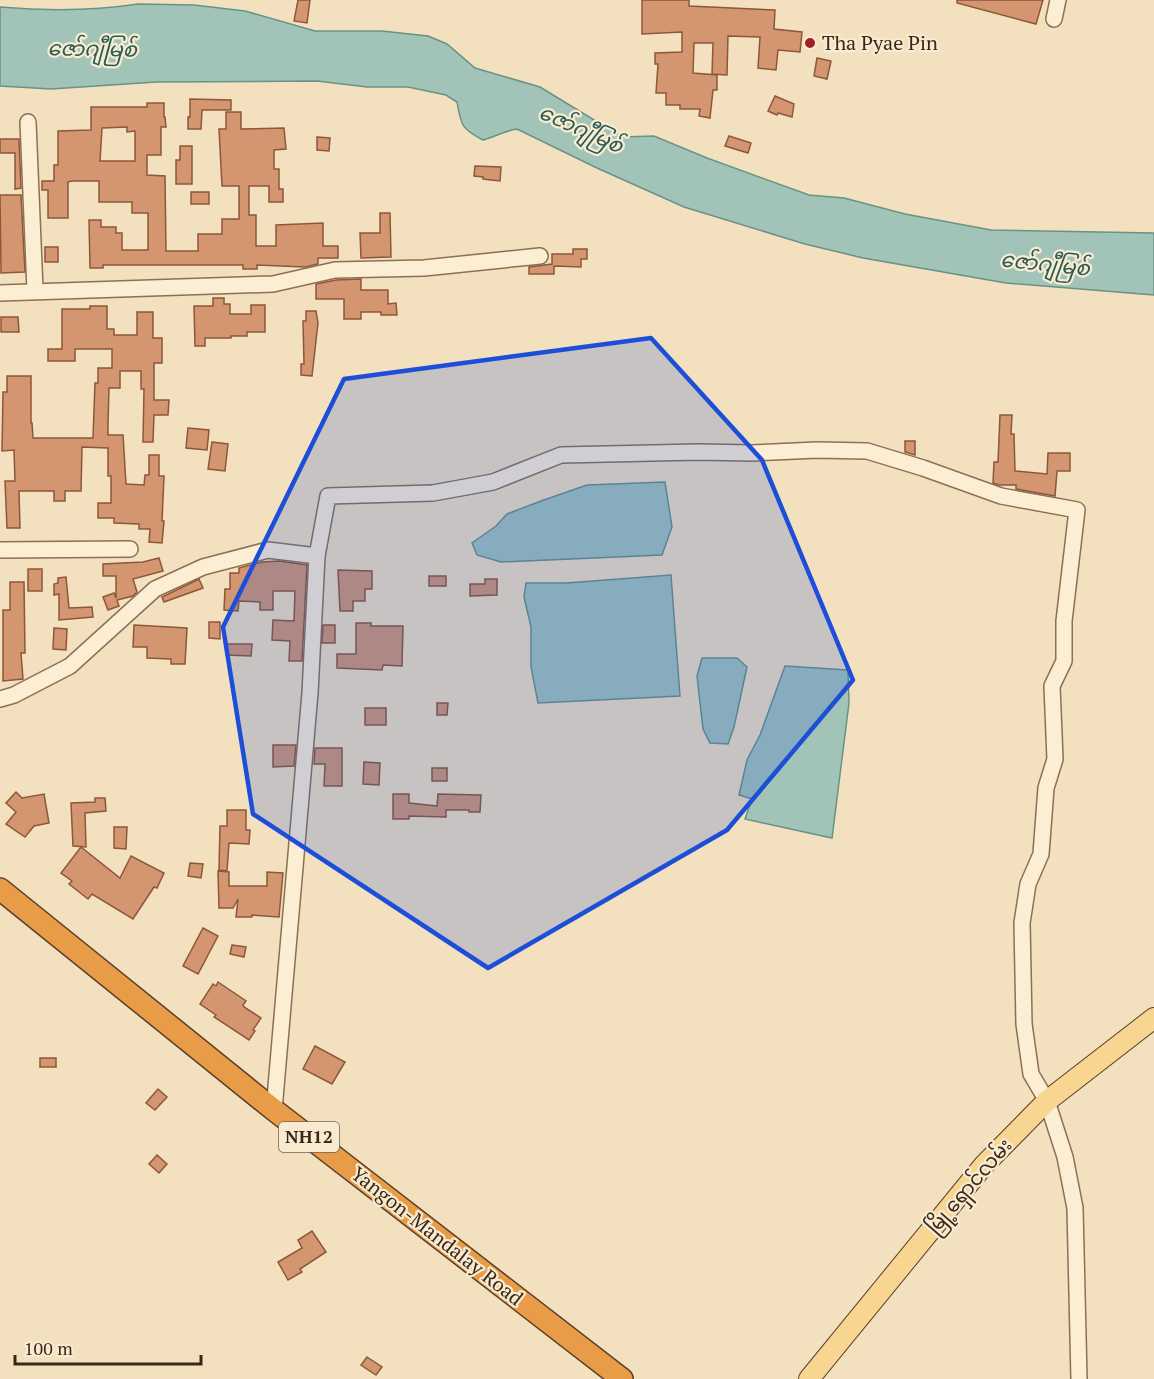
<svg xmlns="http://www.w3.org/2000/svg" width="1154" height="1379" viewBox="0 0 1154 1379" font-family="'PT Serif','Noto Sans Myanmar',serif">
  <rect width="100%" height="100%" fill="#f2e0bf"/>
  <g fill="#a2c3b8" stroke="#699286" stroke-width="1.5">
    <path d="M138,4L194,5L245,11L315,31H382L428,36L447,44L475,68L540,87L622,137L654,136L707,158L809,195L844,198L905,214L991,230L1154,233V295L1006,283L863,258L805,244L684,207L597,168L517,129C504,131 495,137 483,140C462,129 461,126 457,102L446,95L408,87H367L317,81L156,82L51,89L0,86V7C46,11 92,11 138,4Z"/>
    <polygon points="665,482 672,527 662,555 501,562 477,555 472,543 496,526 507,514 541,501 587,485"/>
    <polygon points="671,575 680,696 538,703 531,667 531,627 524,597 526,583 566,583"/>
    <polygon points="702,658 737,658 747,667 734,727 728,744 710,743 703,729 697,676"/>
    <polygon points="785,666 848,670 849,703 832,838 745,819 752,799 739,795 747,760 760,735"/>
  </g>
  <g fill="#d39671" stroke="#8d5739" stroke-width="1.5" fill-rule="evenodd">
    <polygon points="298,0 310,0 307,23 294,21"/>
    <polygon points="642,0 689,0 689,6 775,10 774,29 802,32 800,52 778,50 776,70 758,68 760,37 728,36 727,75 712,74 713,43 694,43 693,73 717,75 717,90 713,90 710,118 699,116 700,109 680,109 680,105 666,105 666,93 656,93 658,64 655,64 655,53 682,52 682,32 642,34"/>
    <polygon points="957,0 1043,0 1036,24 957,3"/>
    <polygon points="817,58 831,61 827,79 814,76"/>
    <polygon points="775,96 794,104 792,117 778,113 777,115 768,111"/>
    <polygon points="190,99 231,100 231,110 202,110 201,129 188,129 188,117 190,117"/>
    <path d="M147,103H164V117H165L166,127H161V155H147V175L165,176L166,251H198V234H222V219H239V186H222L219,129H226V112H241V129L284,128L286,149L274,150V169H279V189H283V202H269V186H249V215H256V246H276V225L323,223V246H338V258H318V264L305,267L257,265V269H243V265H103V268H90L89,220H101V227H116V233H122V250H148V213H132V202H99V181H72L68,182V218H48V190H42V181H54V165H58V131L91,130V107H147ZM127,127V132L135,131V161H100L102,128Z"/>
    <polygon points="729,136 751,143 748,153 725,146"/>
    <polygon points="317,137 330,138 329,151 317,150"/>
    <polygon points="0,139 19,139 21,188 15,189 15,153 0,153"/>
    <polygon points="180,146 192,146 192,184 176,184 176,160 180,160"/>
    <polygon points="475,166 501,167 500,181 483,179 483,177 474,176"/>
    <rect x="191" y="192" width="18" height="12"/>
    <polygon points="0,195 21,195 25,272 1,273"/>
    <polygon points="380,213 390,213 391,257 361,258 360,233 380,233"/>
    <rect x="45" y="247" width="13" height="15"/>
    <polygon points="573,249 587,249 587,259 581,259 581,267 554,266 554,274 529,274 529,267 552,264 552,254 573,254"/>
    <polygon points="361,279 361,290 388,290 388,304 396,303 397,315 381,315 381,312 361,312 361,319 344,319 344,299 316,299 316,284 336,280"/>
    <polygon points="213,298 224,298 224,304 230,304 230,314 251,314 251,305 265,305 265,332 247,332 247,336 231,336 231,338 205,338 205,346 195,346 194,306 213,306"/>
    <polygon points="90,306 107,306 107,329 114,329 114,335 137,335 137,312 153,312 153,338 162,338 162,363 154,363 154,400 169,400 168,415 154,415 153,442 143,442 144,389 141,389 141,371 120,371 120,388 109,388 108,423 108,435 123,435 126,484 144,485 145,475 149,475 149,455 159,455 159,476 164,476 162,521 164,521 162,543 149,542 150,529 139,529 139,524 114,523 114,518 98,518 98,503 111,503 111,476 108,476 108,448 82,447 81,491 65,491 65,501 54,501 54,491 19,491 20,528 7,528 5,481 15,481 14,450 2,451 3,392 7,392 7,376 31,376 31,423 32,423 33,438 93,438 95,383 98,383 98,368 112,368 112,349 75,349 75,361 48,361 48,349 62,349 62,309 90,309"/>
    <polygon points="306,311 316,311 318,323 312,376 301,375 301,364 304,364 303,321 306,321"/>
    <polygon points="1,317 18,317 19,332 1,332"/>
    <polygon points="1000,415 1012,415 1011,434 1014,434 1015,471 1047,474 1048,453 1070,453 1070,471 1057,471 1055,496 1016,489 1016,485 999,485 993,483 994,462 998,462"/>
    <polygon points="188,428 209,430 207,450 186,448"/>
    <polygon points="905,441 915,441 915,455 905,452"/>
    <polygon points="212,442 228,444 225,471 208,469"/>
    <polygon points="159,558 163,571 133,579 137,592 133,596 117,600 119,606 108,610 103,597 114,593 116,598 116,576 103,576 103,564 143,562"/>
    <polygon points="279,561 307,565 302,661 289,661 290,641 272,640 273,620 294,621 295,591 273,591 273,610 260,610 260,602 239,601 238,611 224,610 225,589 230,589 230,573 239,573 239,568 262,562"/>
    <rect x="28" y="569" width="14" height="22"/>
    <polygon points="338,570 372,571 372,589 365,589 365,601 353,601 353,611 340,611"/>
    <rect x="429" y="576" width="17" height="10"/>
    <polygon points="66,577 69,608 92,607 93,617 59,620 59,594 54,595 54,584 58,583 58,578"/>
    <polygon points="199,579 203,588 164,602 162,597"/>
    <polygon points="485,579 497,579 497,595 470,596 470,584 485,584"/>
    <polygon points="10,582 24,582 25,653 21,653 23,679 3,681 3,610 10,610"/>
    <polygon points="209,622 220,622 220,639 209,638"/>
    <polygon points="356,623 371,623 371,626 403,626 402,666 383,665 382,670 337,668 337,654 356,654"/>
    <polygon points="134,625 187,628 185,664 171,664 171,659 147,658 147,647 133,647"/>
    <polygon points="323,625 335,625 335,643 322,643"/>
    <polygon points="54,628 67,629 66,650 53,649"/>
    <polygon points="227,644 252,644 251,656 226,655"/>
    <polygon points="437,703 448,703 447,715 437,715"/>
    <rect x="365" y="708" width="21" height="17"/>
    <polygon points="273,745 296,745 294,766 273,767"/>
    <polygon points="315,748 342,748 342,786 324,786 325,764 314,764"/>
    <polygon points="364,762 380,763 379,785 363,784"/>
    <rect x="432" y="768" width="15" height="13"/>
    <polygon points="16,792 22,798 44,794 49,823 34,826 25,837 6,824 16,812 6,803"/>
    <polygon points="393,794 409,794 409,803 437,806 438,794 481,795 480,812 469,812 469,810 446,810 446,817 409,816 409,819 393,819"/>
    <polygon points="95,798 105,798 106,811 85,813 86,847 73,846 71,803 95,802"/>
    <polygon points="227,810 246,810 246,830 250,830 249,844 229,843 227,871 219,870 220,826 227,826"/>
    <polygon points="114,827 127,827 126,849 114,848"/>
    <polygon points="81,847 120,878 131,856 164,873 157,888 154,887 133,919 92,894 88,899 69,884 72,881 61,873"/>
    <polygon points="190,863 203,864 201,878 188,876"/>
    <polygon points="218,871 229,872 229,886 267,886 267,872 283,873 279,917 252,915 252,917 236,917 238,899 233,908 219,908"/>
    <polygon points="203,928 218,936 198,974 183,966"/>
    <polygon points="232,945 246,947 244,957 230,954"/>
    <polygon points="218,982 246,1001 243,1005 244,1007 261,1018 253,1030 255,1031 249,1040 214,1017 216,1015 200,1004 213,984 216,986"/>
    <polygon points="315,1046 345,1062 332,1084 303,1069"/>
    <rect x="40" y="1058" width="16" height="9"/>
    <polygon points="158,1089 167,1097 155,1110 146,1103"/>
    <polygon points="157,1155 167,1164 159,1173 149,1164"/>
    <polygon points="312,1231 326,1252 300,1269 302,1272 288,1280 278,1262 302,1248 298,1240"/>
    <polygon points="367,1357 382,1367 376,1375 361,1365"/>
  </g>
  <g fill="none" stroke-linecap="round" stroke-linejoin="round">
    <g stroke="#8c7055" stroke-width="18">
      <g id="minor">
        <polyline points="1054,19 1058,0"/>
        <polyline points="28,122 35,290"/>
        <polyline points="0,293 273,284 335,270 424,268 540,256"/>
        <polyline points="0,550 130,549"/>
        <polyline points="0,699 14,695 70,666 155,589 203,567 268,550 317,556"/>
        <polyline points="274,1110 310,693 317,556 328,496 433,493 493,482 561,455 698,452 752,453 817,450 867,451 923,468 1001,496 1077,510 1064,621 1064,661 1052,686 1055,759 1046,788 1041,854 1028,884 1022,923 1024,1024 1031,1074 1047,1101 1065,1157 1075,1208 1079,1379"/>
      </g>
    </g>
    <g stroke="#593e2a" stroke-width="22">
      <polyline id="major" points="809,1379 984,1165 1047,1101 1154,1018"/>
    </g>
    <g stroke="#593e2a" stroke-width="24">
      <polyline id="highway" points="0,889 274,1110 622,1379"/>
    </g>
    <use href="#minor" stroke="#fceed3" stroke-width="15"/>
    <use href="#major" stroke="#f9d592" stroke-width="20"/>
    <use href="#highway" stroke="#e99c47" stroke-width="21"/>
  </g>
  <path fill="#1d4ed8" fill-opacity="0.2" stroke="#1d4ed8" stroke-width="4.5" stroke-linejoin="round" d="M651,338L762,460L853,680L727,830L488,968L253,814L223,627L344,379Z"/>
  <circle fill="#a02026" stroke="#f8ebcf" stroke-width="2" cx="810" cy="43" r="6"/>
  <g text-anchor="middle" stroke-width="4.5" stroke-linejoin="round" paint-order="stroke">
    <rect fill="#f8ebcf" stroke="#736351" stroke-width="1.5" x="279" y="1122" width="60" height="30" rx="4.5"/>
    <g font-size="18" font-weight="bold" fill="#3a291b">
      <text x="309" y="1143">NH12</text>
    </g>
    <g font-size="20" fill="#3a291b" stroke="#f8ebcf" text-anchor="start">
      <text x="822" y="50">Tha Pyae Pin</text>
    </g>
    <g font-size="20" fill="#3a291b" stroke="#f8ebcf">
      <text transform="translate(969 1186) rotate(-49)" y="7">မြို့ရှောင်လမ်း</text>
      <text transform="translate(437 1236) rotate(38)" y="7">Yangon-Mandalay Road</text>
    </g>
    <g font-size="21" font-style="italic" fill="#295b56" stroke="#f8ebcf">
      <text transform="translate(92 49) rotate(1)" y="7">ဇော်ဂျီမြစ်</text>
      <text transform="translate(581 129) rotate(24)" y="7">ဇော်ဂျီမြစ်</text>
      <text transform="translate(1045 264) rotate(6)" y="7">ဇော်ဂျီမြစ်</text>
    </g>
  </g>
  <path d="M15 1355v9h186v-9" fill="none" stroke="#3a291b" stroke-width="3"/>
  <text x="24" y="1355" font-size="18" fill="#3a291b" stroke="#f8ebcf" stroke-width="4.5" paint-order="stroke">100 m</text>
</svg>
